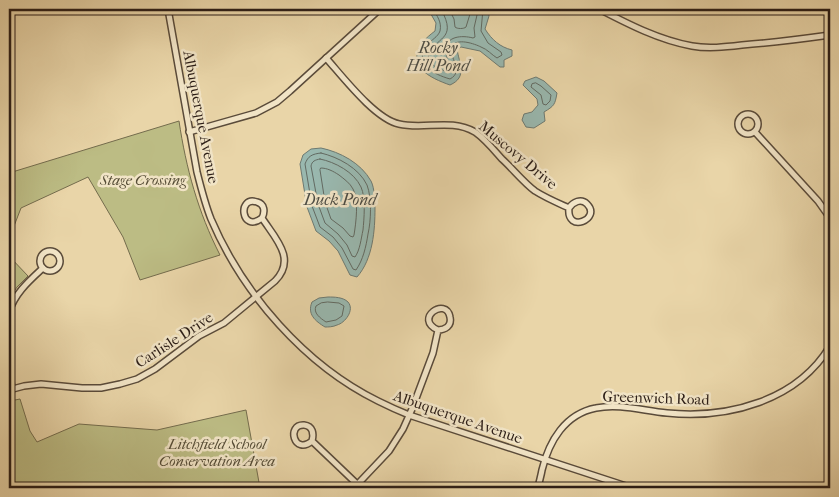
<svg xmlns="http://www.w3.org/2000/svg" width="839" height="497" viewBox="0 0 839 497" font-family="'IM FELL French Canon',serif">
  <rect width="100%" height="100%" fill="#e9d5a8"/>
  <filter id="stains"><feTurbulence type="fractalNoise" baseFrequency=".004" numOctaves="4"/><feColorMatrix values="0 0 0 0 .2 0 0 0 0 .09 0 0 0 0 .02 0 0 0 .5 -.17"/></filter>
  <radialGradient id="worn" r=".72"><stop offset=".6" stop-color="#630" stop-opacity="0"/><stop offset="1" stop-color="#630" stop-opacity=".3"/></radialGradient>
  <g fill="#bcbc84" stroke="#746c4d">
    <path d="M179,121C186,168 198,212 220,255L140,280L123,237L88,177L21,208L9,239V173Z"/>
    <polygon points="9,256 28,276 17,287 9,299"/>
    <polygon points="9,399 10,401 20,399 30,431 37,442 79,424 157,430 246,410 260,488 9,488"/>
  </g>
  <g fill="#99b8af" stroke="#6d7a72">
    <path d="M428,9H488L489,16L485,29C492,40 500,47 512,50V56L504,60V67H500L480,51L461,47L457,49C459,63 468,77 450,85C430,78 405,66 423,42C426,38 431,34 435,31L436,23Z"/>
    <path d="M536,77L544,81L557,93C555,105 554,106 544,112L545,121L534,128L526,127L522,120L524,114L532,112L538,105L537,99L523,85L525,81Z"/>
    <path d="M321,148C340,152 361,163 371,181C375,189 374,199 375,208C375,230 373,259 357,277L350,275L338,251L329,241L316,231L307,207L300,164L303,155L311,149Z"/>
    <path d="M328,297C334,297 343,297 348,302C355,310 345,323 337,325C333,327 328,327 325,327C315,321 307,314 312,302L319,298Z"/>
  </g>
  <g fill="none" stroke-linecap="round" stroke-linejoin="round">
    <g stroke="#626a62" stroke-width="1">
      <path d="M433,9C437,16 442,22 440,31C438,37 431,40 427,45C413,64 433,74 450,79C465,71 448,57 452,47C456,37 475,44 481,47C487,49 492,55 497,58L502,55L501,52L488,43L481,31L483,9"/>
      <path d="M441,9C459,42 434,35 428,58L434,66L447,72L450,71C450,64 446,58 446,51C445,36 462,35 473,38L475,37L474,28L477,15V9"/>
      <path d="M449,9L454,19L455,27C457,29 464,29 466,27L470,14V9"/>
      <polygon points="536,83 541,86 551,95 550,101 546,105 543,104 541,95 531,87 532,84"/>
      <path d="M321,153C338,157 359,168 367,185C372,198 371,221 368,234C366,247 363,260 356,270L353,269L342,248L333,237L320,227L312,206L305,164C308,156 312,154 321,153Z"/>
      <path d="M320,159C335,162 354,172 361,187C366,198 364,219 363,230C361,239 360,250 355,257L352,256L347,245L338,234L325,223L318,204L311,166C312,161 315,160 320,159Z"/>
      <path d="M321,168C327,168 333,171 339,175C344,179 350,183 353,189C359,199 356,223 354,235L353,237L350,236L343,228L331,219L325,202L320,170Z"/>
      <path d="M328,302L339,303L344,306L342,316L336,320L326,322C320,318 313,313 316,306L321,303Z"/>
    </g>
    <g stroke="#5a4b3a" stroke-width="8">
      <g id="minor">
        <path d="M168,9L197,172C201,188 205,204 211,219C243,294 305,365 378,401C388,406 399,411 409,415L632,488"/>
        <path d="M599,9C628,24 659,40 692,46C708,49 725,47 742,45C771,43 801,39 830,35"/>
        <path d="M326,58C343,77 375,119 399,124C424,130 451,118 475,132C485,139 494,150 502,159C513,169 523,182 535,191C546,198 558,203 569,208C566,234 602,219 587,204C581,198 573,202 569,208"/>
        <circle cx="748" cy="124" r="10"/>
        <polyline points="189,132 256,113 277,102 290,91 380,9"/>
        <polyline points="755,132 818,201 830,218"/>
        <circle cx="50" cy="261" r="10"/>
        <path d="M9,312C15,293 29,281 43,268"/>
        <polyline points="9,368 12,389"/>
        <path d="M9,390L24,386L41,384L82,388H101L120,384L137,379L155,369L199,336L224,323L275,281C297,259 275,238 262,218C265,212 265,204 257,202C237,195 241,234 262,218"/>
        <path d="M312,441C294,456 286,424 304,425C313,426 314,434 312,441L357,484"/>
        <path d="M354,488L389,451L403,429L412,409L433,353L438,330C445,330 452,326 450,317C446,296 413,319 438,330"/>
        <path d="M538,488C539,482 541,476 542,470C549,441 565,414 596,408C619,403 644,411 667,413C728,419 797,401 830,346"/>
      </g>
    </g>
    <use href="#minor" stroke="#f1e4c6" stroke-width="5"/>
  </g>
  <g text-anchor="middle" stroke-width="5" stroke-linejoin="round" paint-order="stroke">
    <g font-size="15" fill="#2b1d16" stroke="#f1e4c6">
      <text transform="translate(201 117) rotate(79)" y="5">Albuquerque Avenue</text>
      <text transform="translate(518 155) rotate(40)" y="5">Muscovy Drive</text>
      <text transform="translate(174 340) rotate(-33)" y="5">Carlisle Drive</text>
      <text transform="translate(656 398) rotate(2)" y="5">Greenwich Road</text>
      <text transform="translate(458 417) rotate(19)" y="5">Albuquerque Avenue</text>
    </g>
    <g font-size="15" font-style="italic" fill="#564d37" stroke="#f1e4c6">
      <text x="143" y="185">Stage Crossing</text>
      <text x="217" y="449">Litchfield School<tspan x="217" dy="17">Conservation Area</tspan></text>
    </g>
    <g font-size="16" font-style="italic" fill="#4c4c44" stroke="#f1e4c6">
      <text x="438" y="53">Rocky<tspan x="438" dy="18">Hill Pond</tspan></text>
      <text x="340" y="205">Duck Pond</text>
    </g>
  </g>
  <rect width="839" height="497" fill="none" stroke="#e9d5a8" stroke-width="30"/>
  <rect x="10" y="10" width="819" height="477" fill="none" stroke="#2b1d16" stroke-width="2.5"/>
  <rect x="15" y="15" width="809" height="467" fill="none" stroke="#2b1d16"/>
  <rect width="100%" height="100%" filter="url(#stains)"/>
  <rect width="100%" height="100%" fill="url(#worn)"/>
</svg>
